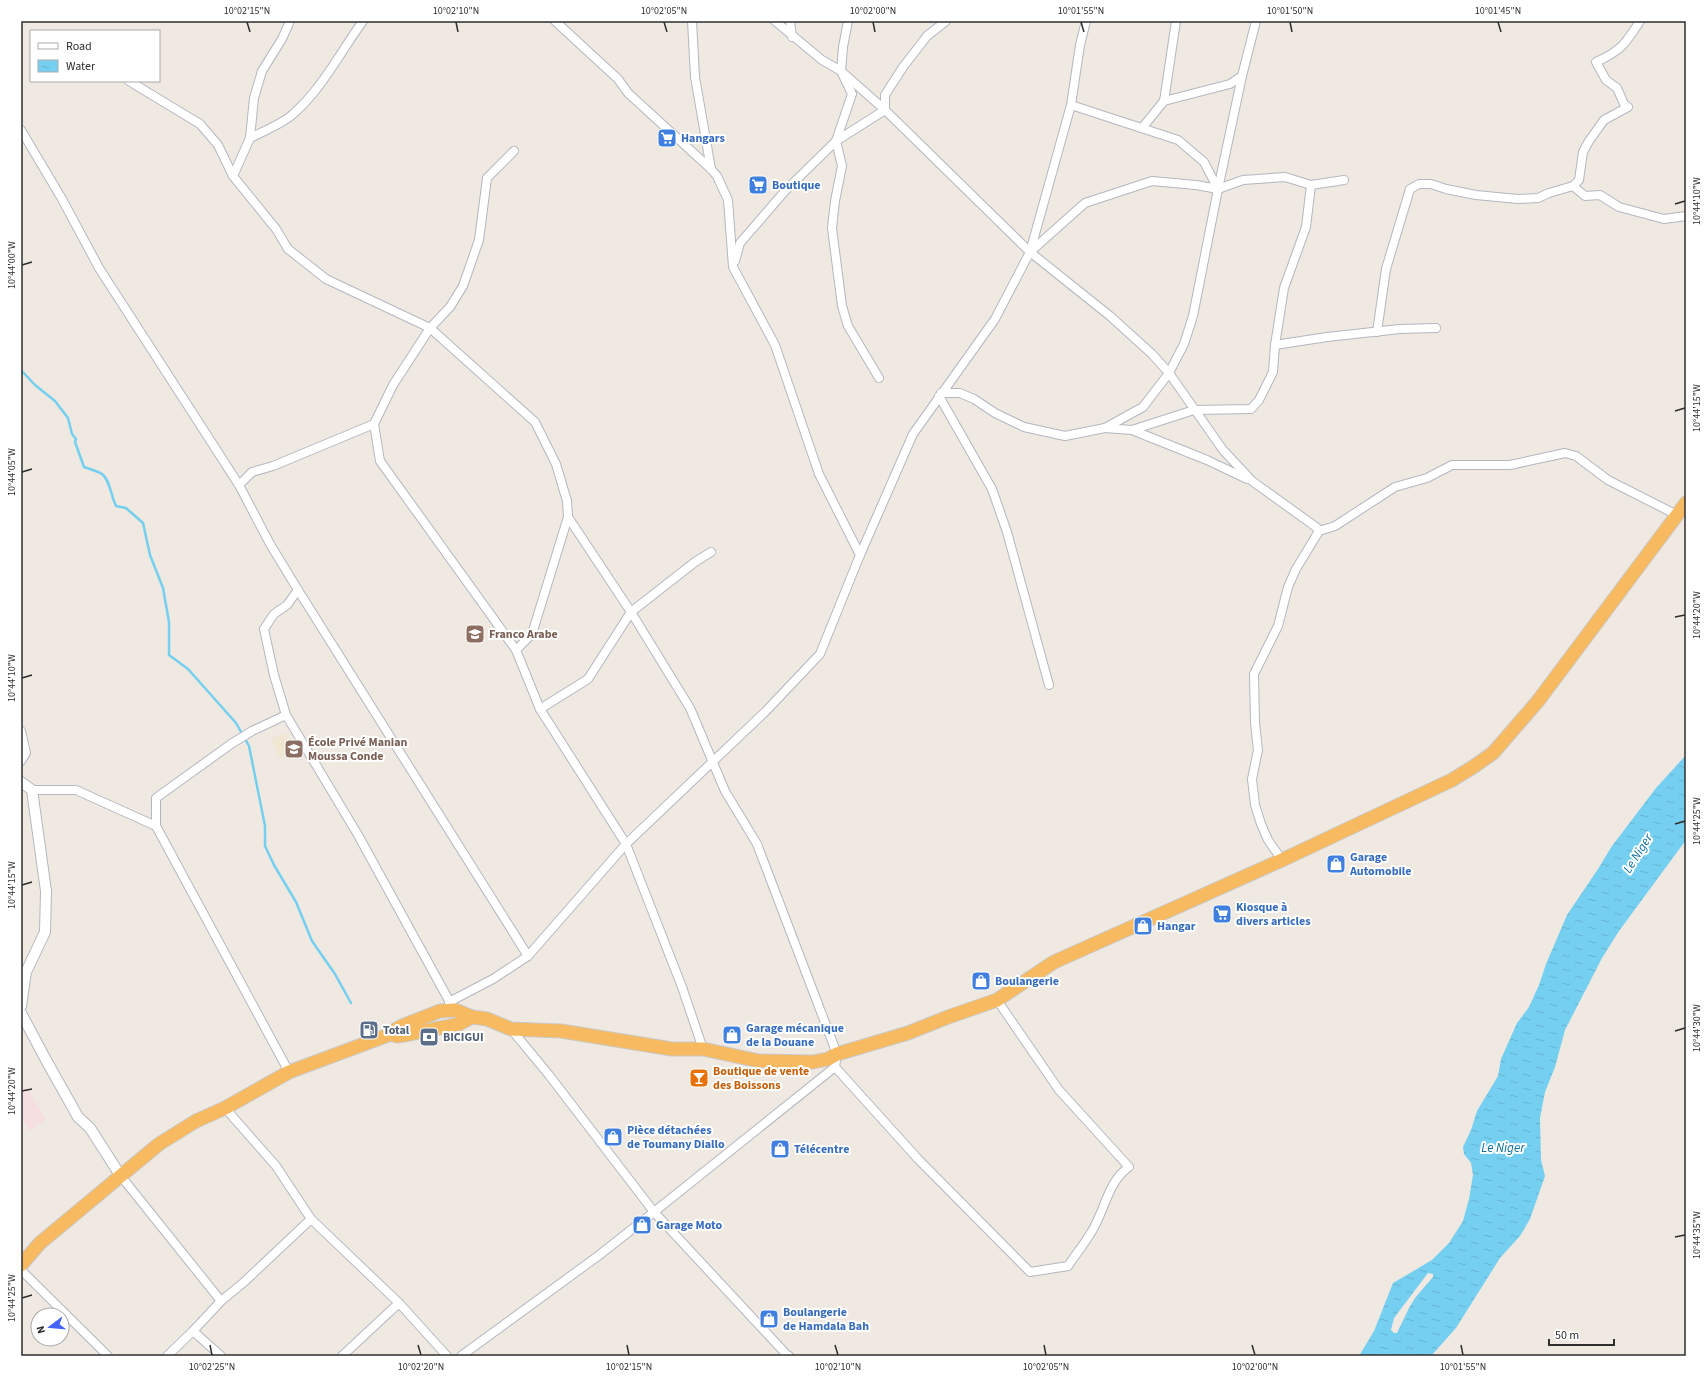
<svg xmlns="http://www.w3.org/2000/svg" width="1707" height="1377" viewBox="0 0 1707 1377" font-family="'Source Sans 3',sans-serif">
  <defs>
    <pattern id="water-ripples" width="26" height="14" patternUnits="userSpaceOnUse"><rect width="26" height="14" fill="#75cff0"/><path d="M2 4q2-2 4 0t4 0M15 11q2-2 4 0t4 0" fill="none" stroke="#66b2ce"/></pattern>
  </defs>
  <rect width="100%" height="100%" fill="#efe9e1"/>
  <polygon fill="#f0e6d1" points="286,733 294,752 280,758 271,739"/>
  <polygon fill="#f5dfe0" points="27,1087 46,1120 29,1131 21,1116 21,1091"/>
  <path fill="url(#water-ripples)" fill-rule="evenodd" d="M1686,755V840L1619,931L1602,958L1565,1030L1555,1067L1545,1092L1540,1118L1541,1160L1545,1176L1530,1219L1520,1236L1500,1258L1456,1328L1431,1356H1359L1374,1331L1393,1283L1432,1260L1449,1243L1463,1221L1469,1199L1473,1175L1471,1163L1464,1154L1463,1147L1471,1130L1477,1111L1498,1076L1501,1059L1517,1023L1529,1007L1539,985L1546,964L1567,915L1598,869L1612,846L1656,788ZM1428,1273L1433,1274V1277L1415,1298L1409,1308L1397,1333H1394L1391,1330L1394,1318Z"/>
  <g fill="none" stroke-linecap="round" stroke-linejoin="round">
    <path stroke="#75cff0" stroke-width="2.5" d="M21,370L35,385L55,401L68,418L72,434L76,439L75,442L84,467C90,469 97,471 102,474C110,480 111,496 116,506L126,508L143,523L150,555L163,588L169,622V655L188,669L236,723L249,746L265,826V846L274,865L296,902L312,941L335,974L351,1003"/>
    <g stroke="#b4b7c1" stroke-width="10">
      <g id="minor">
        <polyline points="555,21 618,79 628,93 711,169 717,176 728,200 733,267 775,345 819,474 860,555"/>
        <polyline points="692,21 695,77 711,169"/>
        <polyline points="775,21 822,60 841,71 885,110 1030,252 1110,316 1152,354 1169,373 1223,450 1252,481 1316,527 1319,531 1335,526 1395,487 1427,478 1452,465 1510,465 1565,453 1576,456 1608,480 1677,515"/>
        <polyline points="790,21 792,37"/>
        <polyline points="848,21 843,47 841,71 852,94 836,141 842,166 835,201 832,228 842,306 848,326 879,378"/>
        <path d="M129,81L200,124L218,145L233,176L276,229L288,249L326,279L430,328L535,422L556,464L567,501L568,517L631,612L690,708L725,791L757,844L837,1054L835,1067L918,1159L1030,1272L1068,1266C1076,1254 1085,1243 1092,1231C1105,1210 1108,1181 1129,1167L1059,1090L997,1000"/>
        <polyline points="1164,101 1230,84 1242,76"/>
        <polyline points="1071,105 1178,140 1204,162 1218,189"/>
        <polyline points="1142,128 1164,101 1176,21"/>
        <polyline points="21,130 62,199 99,268 239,485 270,544 298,590 528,956"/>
        <path d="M250,138C262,132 284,123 293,114C322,89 341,51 363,21"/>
        <polyline points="233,176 250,138 254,98 262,71 282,39 290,21"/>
        <polyline points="1573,186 1585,196 1600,195 1619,207 1664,219 1686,216"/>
        <polyline points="1030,252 1085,203 1152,181 1196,185 1218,189 1243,180 1285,177 1311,185 1344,180"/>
        <polyline points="735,261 740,243 785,191 836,141 885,110 885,95 903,67 927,36 946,21"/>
        <path d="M1377,332L1386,269L1410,189L1419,184H1431L1446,189L1476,195L1518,199L1538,198L1549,193L1573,186L1579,180L1583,152L1589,141L1604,120L1628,107L1624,104L1617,88L1606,80L1596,62C1621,51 1626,43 1640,21"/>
        <polyline points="1275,345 1327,337 1400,329 1436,328"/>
        <polyline points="941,393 960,393 974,399 995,413 1024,427 1065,436 1105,428 1143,407 1169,373 1184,344 1193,316 1218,189 1242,76 1256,21"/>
        <polyline points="939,396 992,489 1007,532 1049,685"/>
        <polyline points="374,424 380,461 516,650 540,709 626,844 682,987 703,1049"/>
        <polyline points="1105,428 1132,430 1194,410 1251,409 1259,400 1273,372 1275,345 1284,288 1306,227 1311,185"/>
        <polyline points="1132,430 1207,460 1247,479"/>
        <polyline points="239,485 252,472 273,466 374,424 393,385 430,328 450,307 463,286 479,240 487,178 514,151"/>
        <polyline points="298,590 287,605 274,614 264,629 274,675 286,715 358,835 452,1006"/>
        <polyline points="516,650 532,634 568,517"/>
        <polyline points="540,709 588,679 631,612 695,562 711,552"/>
        <polyline points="286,715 252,731 231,744 156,798 156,826 289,1072"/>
        <polyline points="21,731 26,753 21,761"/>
        <polyline points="32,790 76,790 156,826"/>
        <polyline points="1282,860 1268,840 1261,824 1255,805 1252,779 1258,750 1255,723 1254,674 1278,626 1288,587 1296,569 1319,531"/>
        <polyline points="449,1002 493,979 528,956 626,844 766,711 820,654 860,555 913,434 995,319 1030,252 1071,105 1080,45 1086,21"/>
        <polyline points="511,1029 549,1075 654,1212 786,1354 789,1356"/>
        <polyline points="225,1108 276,1166 311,1219 399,1303 447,1356"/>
        <polyline points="120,1175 221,1301"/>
        <polyline points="21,1270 108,1356"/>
        <polyline points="193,1331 221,1356"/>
        <polyline points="167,1356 193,1331 221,1301 243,1283 311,1219"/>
        <polyline points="342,1356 399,1303"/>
        <polyline points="461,1356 598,1256 654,1212 835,1067"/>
      </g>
    </g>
    <g stroke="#b4b7c1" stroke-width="12">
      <g id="tertiary">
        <polyline points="21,782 32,790 46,891 45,932 26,972 21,1006"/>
        <polyline points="21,1013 46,1060 78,1117 90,1128 120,1175"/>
      </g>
    </g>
    <g stroke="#c9c9c9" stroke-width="15">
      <g id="trunk">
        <polyline points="391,1034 397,1036 405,1035 459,1024 472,1017"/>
        <polyline points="21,1265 40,1243 159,1144 196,1121 225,1108 289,1072 391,1034 395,1030 402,1026 440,1011 455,1010 472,1017 487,1019 511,1029 561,1031 672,1049 703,1049 759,1061 813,1062 828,1059 837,1054 908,1033 948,1017 997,1000 1054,962 1282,860 1452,780 1473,767 1493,753 1538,701 1686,503"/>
      </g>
    </g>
    <use href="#minor" stroke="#fff" stroke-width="8"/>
    <use href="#tertiary" stroke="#fff" stroke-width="10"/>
    <use href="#trunk" stroke="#f8ba60" stroke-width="13"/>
  </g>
  <path fill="none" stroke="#2e2e2e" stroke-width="1.5" d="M247,22L250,32M456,22L458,32M664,22L667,32M873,22L875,32M1081,22L1084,32M1290,22L1292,32M1498,22L1501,32M1675,204L1685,201M22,265L32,262M1675,411L1685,408M22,472L32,469M1675,617L1685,615M22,678L32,675M1675,824L1685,821M22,885L32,882M1675,1031L1685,1028M22,1091L32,1089M1675,1237L1685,1235M22,1298L32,1295M210,1345L212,1355M418,1345L421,1355M627,1345L629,1355M835,1345L838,1355M1044,1345L1046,1355M1252,1345L1255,1355M1461,1345L1463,1355"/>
  <defs>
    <g id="supermarket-square" transform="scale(1)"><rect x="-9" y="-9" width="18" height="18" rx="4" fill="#3f7fe0" stroke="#fff"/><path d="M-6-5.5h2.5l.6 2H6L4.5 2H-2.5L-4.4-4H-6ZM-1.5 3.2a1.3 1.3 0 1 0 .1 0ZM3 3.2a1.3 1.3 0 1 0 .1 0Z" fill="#fff"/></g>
    <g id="school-square" transform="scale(1)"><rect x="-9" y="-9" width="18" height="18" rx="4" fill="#8d6e63" stroke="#fff"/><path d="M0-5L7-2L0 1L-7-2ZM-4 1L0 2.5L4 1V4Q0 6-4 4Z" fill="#fff"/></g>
    <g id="shop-square" transform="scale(1)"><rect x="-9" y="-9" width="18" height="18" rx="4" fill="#3f7fe0" stroke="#fff"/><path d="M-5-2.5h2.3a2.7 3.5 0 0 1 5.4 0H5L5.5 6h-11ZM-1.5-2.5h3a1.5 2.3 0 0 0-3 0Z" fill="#fff"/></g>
    <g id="fuel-square" transform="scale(1)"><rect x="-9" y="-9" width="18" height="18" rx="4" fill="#5c6f8a" stroke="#fff"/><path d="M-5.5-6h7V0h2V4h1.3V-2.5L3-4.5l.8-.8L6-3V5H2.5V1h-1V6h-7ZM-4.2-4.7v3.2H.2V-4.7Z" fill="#fff"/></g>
    <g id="bank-square" transform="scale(1)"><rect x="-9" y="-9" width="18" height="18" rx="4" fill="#5c6f8a" stroke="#fff"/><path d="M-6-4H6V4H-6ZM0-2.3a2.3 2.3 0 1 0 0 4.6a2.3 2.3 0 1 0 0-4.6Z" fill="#fff"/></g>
    <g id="bar-square" transform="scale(1)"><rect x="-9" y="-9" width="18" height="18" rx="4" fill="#e8710a" stroke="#fff"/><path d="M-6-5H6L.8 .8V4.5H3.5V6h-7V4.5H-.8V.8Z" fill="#fff"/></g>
  </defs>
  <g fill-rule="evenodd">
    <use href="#supermarket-square" x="667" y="138"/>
    <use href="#supermarket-square" x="758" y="185"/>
    <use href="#school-square" x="475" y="634"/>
    <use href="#school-square" x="294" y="749"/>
    <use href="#shop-square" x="1336" y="864"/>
    <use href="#supermarket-square" x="1222" y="914"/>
    <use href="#shop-square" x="1143" y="926"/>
    <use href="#shop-square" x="981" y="981"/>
    <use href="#fuel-square" x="369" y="1030"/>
    <use href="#shop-square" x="732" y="1035"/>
    <use href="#bank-square" x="429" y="1037"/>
    <use href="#bar-square" x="699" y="1078"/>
    <use href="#shop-square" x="613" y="1137"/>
    <use href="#shop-square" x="780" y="1149"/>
    <use href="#shop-square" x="642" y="1225"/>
    <use href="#shop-square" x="769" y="1319"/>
  </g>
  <g text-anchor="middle" stroke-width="4" stroke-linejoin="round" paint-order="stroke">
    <g font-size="12" font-weight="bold" fill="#366cbe" stroke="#fff" text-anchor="start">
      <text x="681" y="142">Hangars</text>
      <text x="772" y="189">Boutique</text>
      <text x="1350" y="861">Garage<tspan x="1350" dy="14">Automobile</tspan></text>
      <text x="1236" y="911">Kiosque à<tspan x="1236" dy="14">divers articles</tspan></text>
      <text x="1157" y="930">Hangar</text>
      <text x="995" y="985">Boulangerie</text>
      <text x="746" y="1032">Garage mécanique<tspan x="746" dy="14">de la Douane</tspan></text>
      <text x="627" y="1134">Pièce détachées<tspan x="627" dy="14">de Toumany Diallo</tspan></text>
      <text x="794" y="1153">Télécentre</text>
      <text x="656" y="1229">Garage Moto</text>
      <text x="783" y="1316">Boulangerie<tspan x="783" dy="14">de Hamdala Bah</tspan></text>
    </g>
    <g font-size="12" font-weight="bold" fill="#785e54" stroke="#fff" text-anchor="start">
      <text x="489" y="638">Franco Arabe</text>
      <text x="308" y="746">École Privé Manian<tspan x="308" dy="14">Moussa Conde</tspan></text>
    </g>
    <g font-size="12" font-weight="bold" fill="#4e5e75" stroke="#fff" text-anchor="start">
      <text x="383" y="1034">Total</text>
      <text x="443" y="1041">BICIGUI</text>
    </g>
    <g font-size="12" font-weight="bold" fill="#c56008" stroke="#fff" text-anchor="start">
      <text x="713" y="1075">Boutique de vente<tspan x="713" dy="14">des Boissons</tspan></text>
    </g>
    <g font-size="13" font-style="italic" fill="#0d6fa3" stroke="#fff">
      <text transform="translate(1637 853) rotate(-58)" y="5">Le Niger</text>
      <text x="1503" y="1152">Le Niger</text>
    </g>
  </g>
  <rect width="1707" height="1377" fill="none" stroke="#ffffff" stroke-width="44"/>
  <rect x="30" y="30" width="130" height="52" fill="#ffffff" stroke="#ababab"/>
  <rect x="38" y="43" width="20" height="6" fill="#ffffff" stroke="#ababab"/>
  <text x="66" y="50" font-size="12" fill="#2e2e2e">Road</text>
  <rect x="38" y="60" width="20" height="12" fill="url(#water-ripples)" stroke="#ababab"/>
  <text x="66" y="70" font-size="12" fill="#2e2e2e">Water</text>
  <g transform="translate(50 1327) rotate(254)"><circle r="19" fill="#ffffff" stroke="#ababab"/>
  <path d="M0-3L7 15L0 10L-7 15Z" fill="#4264fb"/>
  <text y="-6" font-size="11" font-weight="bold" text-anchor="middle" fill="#2e2e2e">N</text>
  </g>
  <path d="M1549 1339v6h65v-6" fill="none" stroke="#2e2e2e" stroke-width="2"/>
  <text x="1555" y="1339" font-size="12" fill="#2e2e2e" stroke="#ffffff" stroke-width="3" paint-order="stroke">50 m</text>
  <rect x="22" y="22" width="1663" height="1333" fill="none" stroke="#2e2e2e" stroke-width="1.5"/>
  <g font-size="10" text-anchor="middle" fill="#2e2e2e">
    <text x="247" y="14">10°02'15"N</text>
    <text x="456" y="14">10°02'10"N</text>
    <text x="664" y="14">10°02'05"N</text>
    <text x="873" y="14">10°02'00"N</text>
    <text x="1081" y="14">10°01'55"N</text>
    <text x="1290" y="14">10°01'50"N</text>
    <text x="1498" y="14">10°01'45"N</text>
    <text transform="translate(1696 201) rotate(-90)" y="4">10°44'10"W</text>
    <text transform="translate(11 265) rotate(-90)" y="4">10°44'00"W</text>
    <text transform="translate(1696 408) rotate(-90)" y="4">10°44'15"W</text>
    <text transform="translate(11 472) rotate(-90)" y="4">10°44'05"W</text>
    <text transform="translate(1696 615) rotate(-90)" y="4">10°44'20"W</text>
    <text transform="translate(11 678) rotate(-90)" y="4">10°44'10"W</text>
    <text transform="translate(1696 821) rotate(-90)" y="4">10°44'25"W</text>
    <text transform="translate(11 885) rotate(-90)" y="4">10°44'15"W</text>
    <text transform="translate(1696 1028) rotate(-90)" y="4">10°44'30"W</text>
    <text transform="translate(11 1091) rotate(-90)" y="4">10°44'20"W</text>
    <text transform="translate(1696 1235) rotate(-90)" y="4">10°44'35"W</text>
    <text transform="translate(11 1298) rotate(-90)" y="4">10°44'25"W</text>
    <text x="212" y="1370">10°02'25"N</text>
    <text x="421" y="1370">10°02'20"N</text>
    <text x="629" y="1370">10°02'15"N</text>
    <text x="838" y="1370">10°02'10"N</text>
    <text x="1046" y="1370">10°02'05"N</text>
    <text x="1255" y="1370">10°02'00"N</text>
    <text x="1463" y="1370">10°01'55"N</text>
  </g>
</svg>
